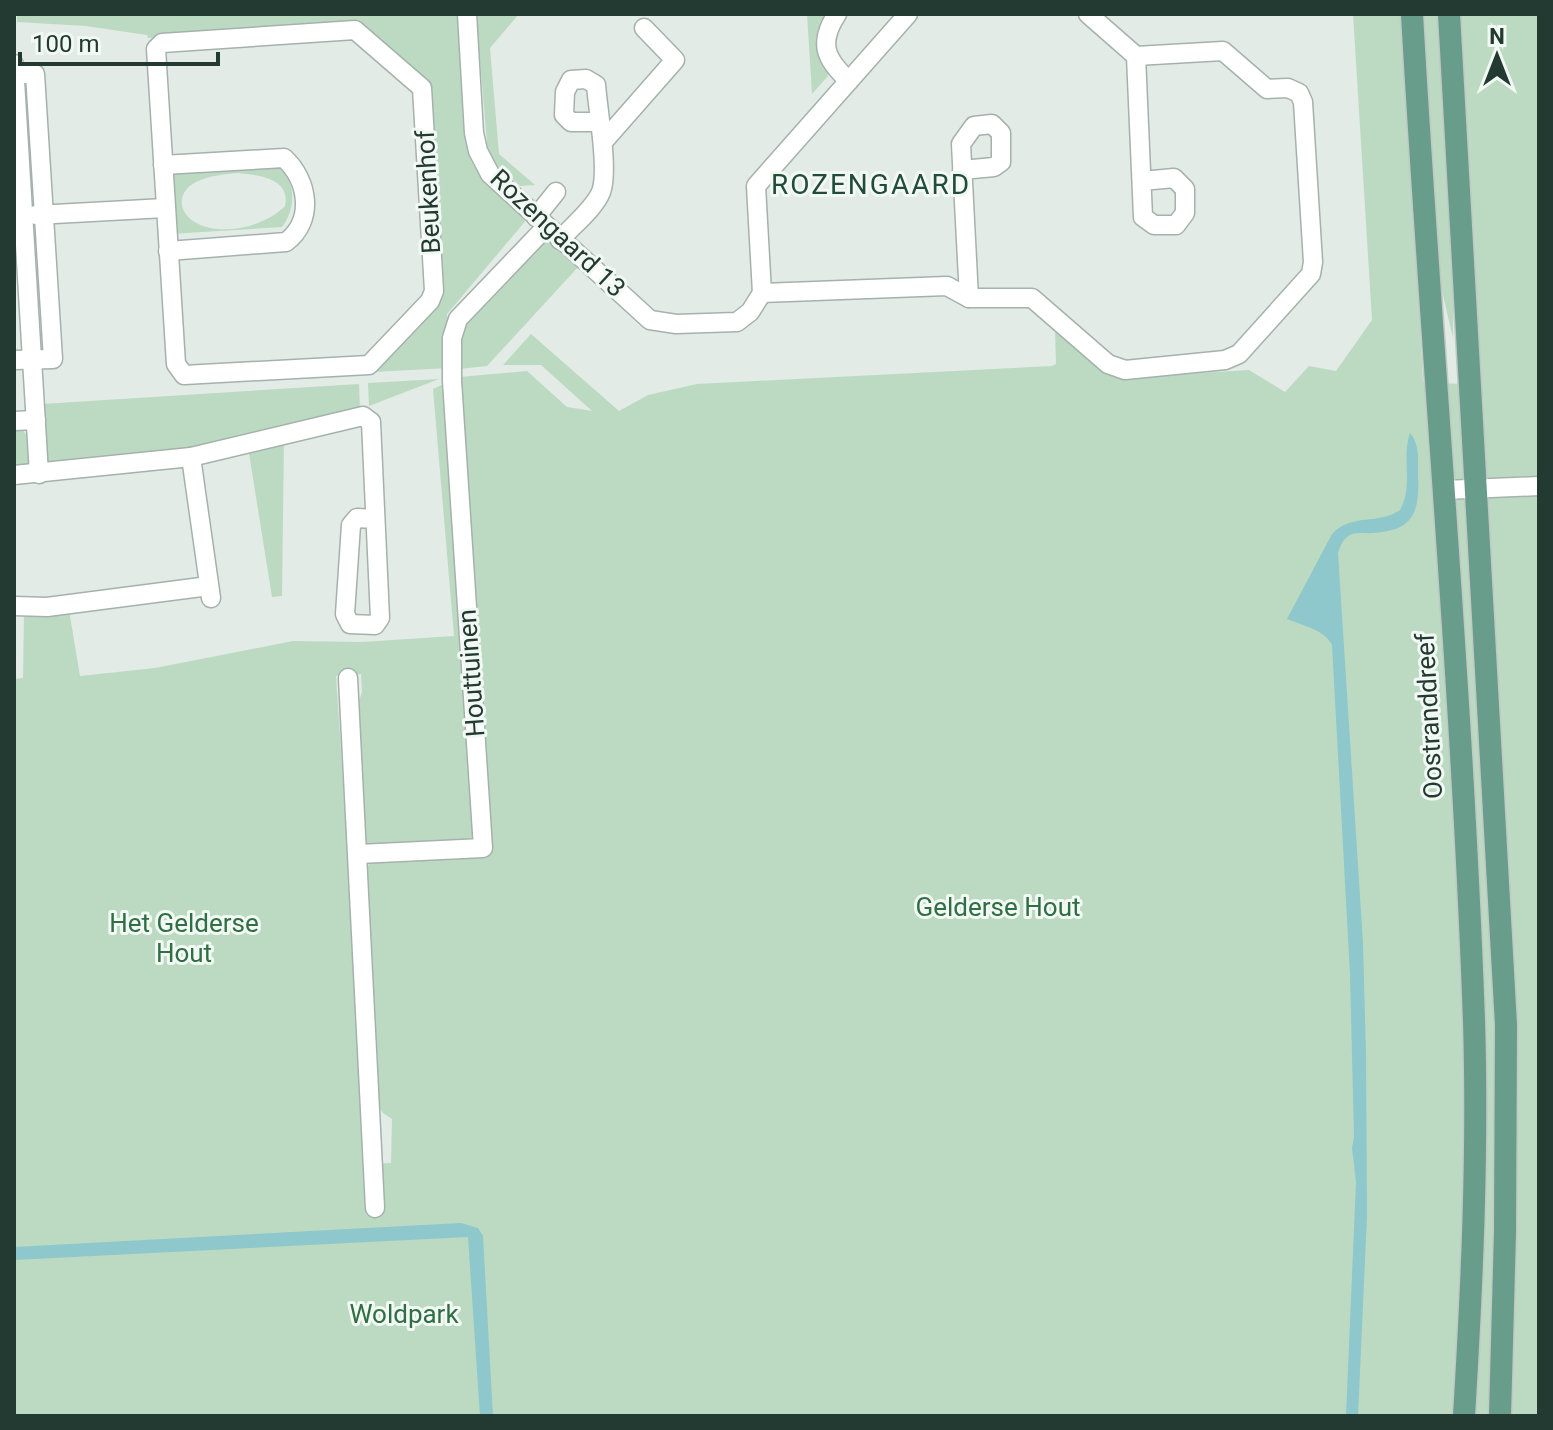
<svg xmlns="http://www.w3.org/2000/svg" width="1553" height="1430" viewBox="0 0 1553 1430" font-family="Roboto,sans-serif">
  <rect width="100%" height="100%" fill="#e2ebe6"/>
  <g fill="#bcdac2" fill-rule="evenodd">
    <polygon points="17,14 458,14 471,161 481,177 528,218 447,314 449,368 354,373 426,305 419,89 344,27 148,38 147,35 86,26 17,22"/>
    <polygon points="476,14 519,14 490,48 499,154 535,185 520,186 493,162 488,154"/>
    <polygon points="807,14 827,14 828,76 812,94"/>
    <path d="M1353,14H1402L1423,382L1481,385L1457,14H1539V1416H14V679L23,678L24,612L69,610L80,676L155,668L293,641L362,642L454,636L433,389L459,377L527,371L567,407L592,411L541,365H503L531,334L619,411L648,395L697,384L1052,366L1056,364L1055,329L1115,363L1116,378L1249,370L1285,392L1309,366L1336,371L1372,320ZM361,674L362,692L356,710L364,841L374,862L369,864L366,871L377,1104L383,1113L392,1119L391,1163L369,1164L336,676Z"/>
    <polygon points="1420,14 1442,14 1454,232 1453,338 1439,278"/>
    <path d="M277,166C297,180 296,209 282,227L170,234L166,171ZM238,173C258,175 291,178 285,206C265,227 218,238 193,221C177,210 178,191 196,182C208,176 224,174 238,173Z"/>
    <polygon points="540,230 580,265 487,366 459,369 458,336"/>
    <polygon points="439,379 369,406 368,383"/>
    <polygon points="359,384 360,410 180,452 53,469 45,461 42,404"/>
    <path d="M14,430H23C32,442 32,458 24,471H14Z"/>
    <polygon points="284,438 282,596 272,597 248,447"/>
  </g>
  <g fill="#8ec7cc">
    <path d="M1410,433C1420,445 1418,460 1418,475C1420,513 1413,531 1372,533C1364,534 1354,531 1347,537C1342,541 1340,547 1338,553L1363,943L1366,1054L1367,1216L1358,1416H1346L1356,1182L1352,1148L1354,1137L1350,974L1332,645C1325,630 1302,625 1287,619L1332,534C1351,513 1379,525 1400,510C1414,485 1401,458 1410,433Z"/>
    <polygon points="461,1223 478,1228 483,1236 493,1416 480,1416 468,1237 14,1260 14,1247"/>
  </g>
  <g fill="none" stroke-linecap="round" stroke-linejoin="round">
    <g stroke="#a5b2ac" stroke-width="21">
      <g id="minor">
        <polyline points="467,14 474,133 478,151 490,174 650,320 676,324 737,322 750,312 762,293"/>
        <path d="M837,14C818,43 825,59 849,81"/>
        <polyline points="1088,14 1136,56"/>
        <polygon points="355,30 422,88 434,291 430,301 369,365 184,375 176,364 156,49 162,43"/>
        <polyline points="1136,56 1143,217 1154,225 1176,225 1185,213 1185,189 1174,178 1142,181"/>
        <polyline points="14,64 39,474"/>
        <polyline points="14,74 35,74 53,359 14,360"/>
        <polyline points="603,142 675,60 644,28"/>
        <path d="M163,165L284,158C308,180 315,220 286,242L168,251"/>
        <polyline points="962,170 994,167 1001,162 1001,133 992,124 974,126 961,144 969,298"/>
        <polyline points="36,215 165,208"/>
        <polyline points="536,217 556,192"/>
        <path d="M560,240C572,226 594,209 601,192C609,171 598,111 596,85L586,79L571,80L565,92L564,115L571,122H598"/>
        <polyline points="762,293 947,286 969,298 1032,298 1108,364 1125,370 1225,360 1239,354 1311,274 1313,262 1303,102 1299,93 1288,88 1267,89 1223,51 1136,56"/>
        <polyline points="762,293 756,186 908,14"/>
        <polyline points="14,421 36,420"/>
        <polyline points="191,457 363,416 371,422 380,618 375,625 350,624 345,614 351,525 357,518 375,519"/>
        <polyline points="14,475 191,457 211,598"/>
        <polyline points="1445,490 1539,486"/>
        <polyline points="14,606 47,607 209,586"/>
        <polyline points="348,678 375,1208"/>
        <polyline points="359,854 483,848 452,381 452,338 458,319 546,227"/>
      </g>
    </g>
    <g stroke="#c1c8c6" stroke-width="25">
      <g id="major">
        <path d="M1412,14C1431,350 1462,685 1474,1021C1478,1153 1472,1285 1464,1416"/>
        <polyline points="1449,14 1506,1025 1505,1232 1500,1416"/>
      </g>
    </g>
    <use href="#minor" stroke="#fff" stroke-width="18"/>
    <use href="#major" stroke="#699d8b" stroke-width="22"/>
  </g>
  <g text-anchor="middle" stroke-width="6" stroke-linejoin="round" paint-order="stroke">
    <g font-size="26" fill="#233a32" stroke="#f2f8f4">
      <text transform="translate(428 192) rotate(-93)" y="9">Beukenhof</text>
      <text transform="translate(558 233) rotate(43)" y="9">Rozengaard 13</text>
      <text transform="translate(471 673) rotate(-94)" y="9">Houttuinen</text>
      <text transform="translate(1429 716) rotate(-93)" y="9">Oostranddreef</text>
    </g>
    <g font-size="26" fill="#306e43" stroke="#f2f8f4">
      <text x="998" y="916">Gelderse Hout</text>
      <text x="184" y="932">Het Gelderse<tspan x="184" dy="30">Hout</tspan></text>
      <text x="404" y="1323">Woldpark</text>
    </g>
    <g font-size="28" letter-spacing="2" fill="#214b3d" stroke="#f2f8f4">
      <text x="871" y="194">ROZENGAARD</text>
    </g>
  </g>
  <rect width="1553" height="1430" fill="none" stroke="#233a32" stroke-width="32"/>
  <g transform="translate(1497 56)" stroke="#f2f8f4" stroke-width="6" paint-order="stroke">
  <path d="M0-6L14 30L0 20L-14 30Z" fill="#233a32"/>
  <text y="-12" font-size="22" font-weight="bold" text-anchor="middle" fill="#233a32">N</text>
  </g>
  <path d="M20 52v12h198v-12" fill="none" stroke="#233a32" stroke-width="4"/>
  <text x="32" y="52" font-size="24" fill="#233a32" stroke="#f2f8f4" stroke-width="6" paint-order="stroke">100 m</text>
</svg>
